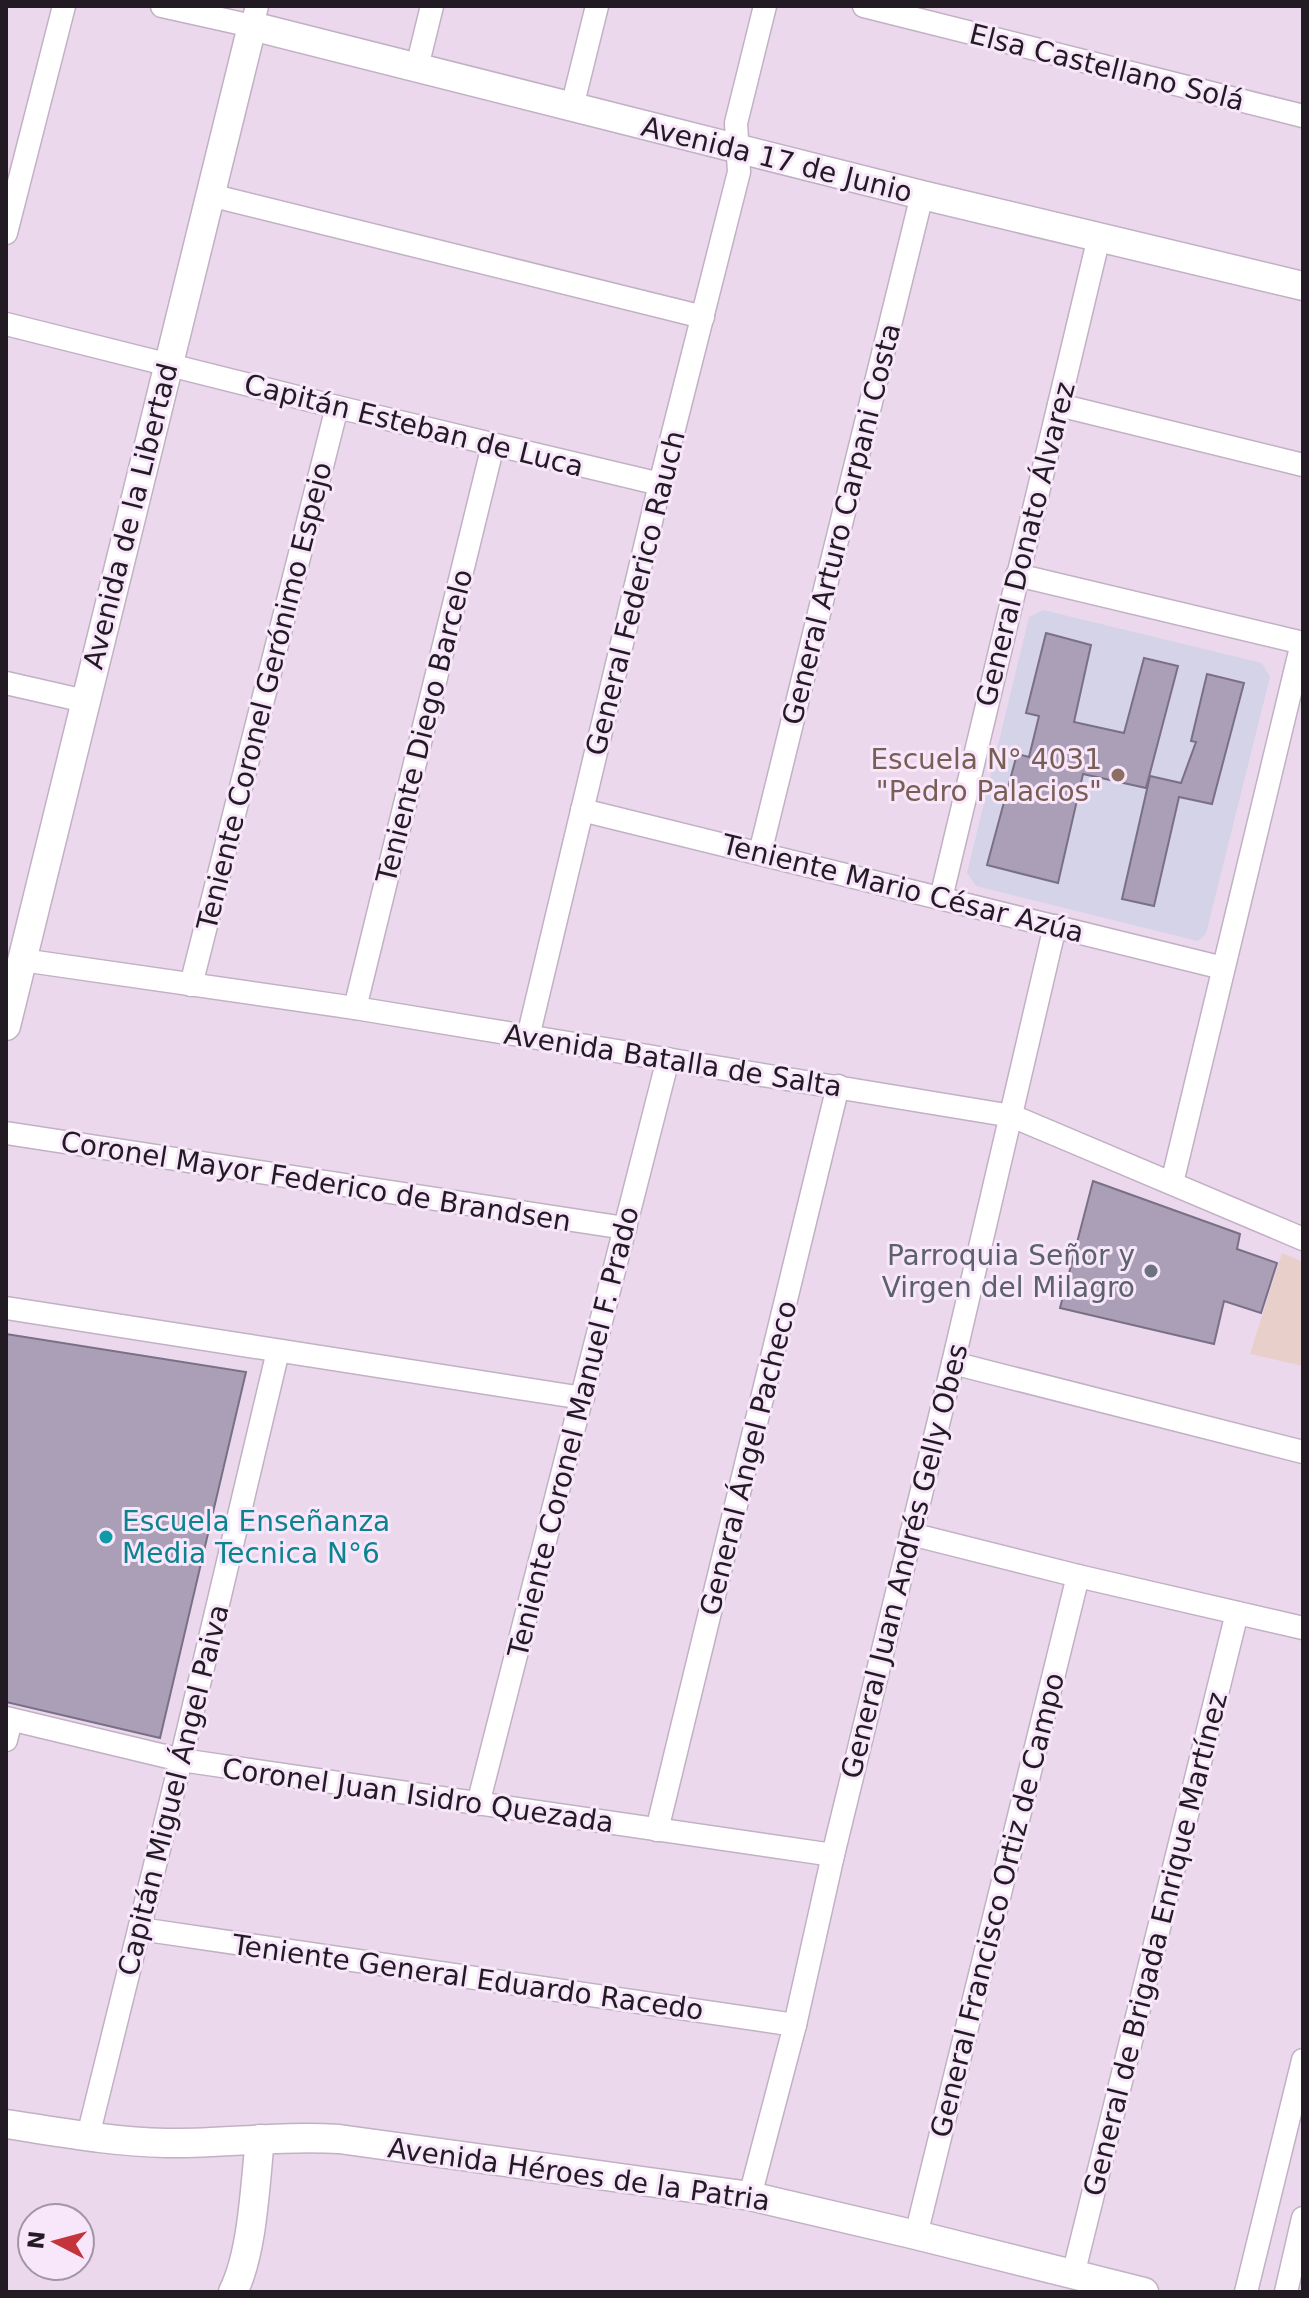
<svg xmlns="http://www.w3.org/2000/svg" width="1309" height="2298" viewBox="0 0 1309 2298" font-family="'DejaVu Sans',sans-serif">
  <rect width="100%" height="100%" fill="#ebd8ed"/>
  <polygon fill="#e9cfc9" points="1282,1253 1303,1262 1303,1366 1250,1354"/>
  <polygon fill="#d5d3e8" points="1043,610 1262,663 1270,677 1206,934 1198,941 976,886 967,873 1029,617"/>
  <g fill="#aa9fb6" stroke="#7a7086" stroke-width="2">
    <polygon points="1046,633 1091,645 1074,722 1124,733 1144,658 1178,666 1146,788 1083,774 1058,883 987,865 1017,754 1029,757 1039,716 1026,713"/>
    <polygon points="1207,674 1244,683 1212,804 1179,797 1154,906 1122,899 1150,776 1181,783 1196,742 1191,741"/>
    <polygon points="1093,1181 1240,1234 1237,1249 1277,1263 1261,1313 1224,1301 1214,1344 1060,1308"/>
    <polygon points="6,1334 246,1372 160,1738 6,1702"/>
  </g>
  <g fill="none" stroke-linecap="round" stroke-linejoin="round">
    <g stroke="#c2b0c4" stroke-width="25">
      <g id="minor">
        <polyline points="162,6 252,26 257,6"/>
        <polyline points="864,6 1303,116"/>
        <polyline points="417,67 432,6"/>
        <polyline points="572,107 597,6"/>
        <polyline points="210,195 703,317"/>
        <polyline points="6,233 64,6"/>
        <polyline points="6,324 337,407 660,484"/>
        <polyline points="1059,405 1303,465"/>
        <polyline points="1017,575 1303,643"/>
        <polyline points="6,683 85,701"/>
        <polyline points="582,810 1223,968"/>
        <polyline points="760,853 922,195"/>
        <polyline points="941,898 1099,237"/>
        <polyline points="22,960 355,1008 1012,1116 1303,1239"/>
        <polyline points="191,985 337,407"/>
        <polyline points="355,1008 493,445"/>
        <polyline points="528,1037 660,484 739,172 736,123 765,6"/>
        <polyline points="6,1133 625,1228"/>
        <polyline points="1172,1183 1302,643"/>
        <polyline points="6,1308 583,1398"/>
        <polyline points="953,1363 1303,1452"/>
        <polyline points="911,1534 1078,1576 1303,1628"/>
        <polyline points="6,1718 181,1760 833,1855"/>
        <polyline points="6,1740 11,1720"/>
        <polyline points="478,1804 668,1059"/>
        <polyline points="657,1830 838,1086"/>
        <polyline points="140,1929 795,2025"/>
        <polyline points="88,2136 181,1760 278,1351"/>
        <polyline points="750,2196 795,2025 833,1855 953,1363 1055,926"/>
        <polyline points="916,2235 1078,1576"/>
        <polyline points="1073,2275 1237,1613"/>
        <polyline points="1246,2292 1303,2060"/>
        <polyline points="1286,2292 1303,2218"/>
      </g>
    </g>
    <g stroke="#c2b0c4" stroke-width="31">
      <g id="major">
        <polyline points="6,1026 252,26 922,195 1303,286"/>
        <path d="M6,2124C59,2132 112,2142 166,2143C224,2144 281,2135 339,2139L750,2196L916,2235L1144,2292"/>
        <path d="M233,2292C253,2252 255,2184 260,2139"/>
      </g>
    </g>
    <use href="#minor" stroke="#fff" stroke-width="22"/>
    <use href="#major" stroke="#fff" stroke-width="28"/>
  </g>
  <circle fill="#8d6e63" stroke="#f8e6fa" stroke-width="3" cx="1118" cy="775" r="8"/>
  <circle fill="#6b7280" stroke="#f8e6fa" stroke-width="3" cx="1151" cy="1271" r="8"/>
  <circle fill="#0f9aa8" stroke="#f8e6fa" stroke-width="3" cx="106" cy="1537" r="8"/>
  <g text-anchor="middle" stroke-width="6" stroke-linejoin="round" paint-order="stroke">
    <g font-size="28" fill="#221b23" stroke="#f8e6fa">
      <text transform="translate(1107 67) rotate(14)" y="10">Elsa Castellano Solá</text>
      <text transform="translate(777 159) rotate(14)" y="10">Avenida 17 de Junio</text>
      <text transform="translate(414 425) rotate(14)" y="10">Capitán Esteban de Luca</text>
      <text transform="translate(130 516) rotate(-76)" y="10">Avenida de la Libertad</text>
      <text transform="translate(841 524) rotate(-76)" y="10">General Arturo Carpani Costa</text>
      <text transform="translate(1025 544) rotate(-76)" y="10">General Donato Álvarez</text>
      <text transform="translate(635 593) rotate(-76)" y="10">General Federico Rauch</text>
      <text transform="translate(264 696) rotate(-76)" y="10">Teniente Coronel Gerónimo Espejo</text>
      <text transform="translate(424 726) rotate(-76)" y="10">Teniente Diego Barcelo</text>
      <text transform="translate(903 888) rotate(14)" y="10">Teniente Mario César Azúa</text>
      <text transform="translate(673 1060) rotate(9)" y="10">Avenida Batalla de Salta</text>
      <text transform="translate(316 1181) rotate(9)" y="10">Coronel Mayor Federico de Brandsen</text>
      <text transform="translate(573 1432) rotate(-76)" y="10">Teniente Coronel Manuel F. Prado</text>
      <text transform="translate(748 1458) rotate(-76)" y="10">General Ángel Pacheco</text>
      <text transform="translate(904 1561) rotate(-76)" y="10">General Juan Andrés Gelly Obes</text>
      <text transform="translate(173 1790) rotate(-76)" y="10">Capitán Miguel Ángel Paiva</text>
      <text transform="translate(418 1795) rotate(8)" y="10">Coronel Juan Isidro Quezada</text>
      <text transform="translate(997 1905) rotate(-76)" y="10">General Francisco Ortiz de Campo</text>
      <text transform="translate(1155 1944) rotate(-76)" y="10">General de Brigada Enrique Martínez</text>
      <text transform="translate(468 1977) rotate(8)" y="10">Teniente General Eduardo Racedo</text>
      <text transform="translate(579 2174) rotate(8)" y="10">Avenida Héroes de la Patria</text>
    </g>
    <g font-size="28" fill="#785e54" stroke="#f8e6fa" text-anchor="end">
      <text x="1102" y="769">Escuela N° 4031<tspan x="1102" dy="32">"Pedro Palacios"</tspan></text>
    </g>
    <g font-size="28" fill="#5b616d" stroke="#f8e6fa" text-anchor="end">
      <text x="1135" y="1265">Parroquia Señor y<tspan x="1135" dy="32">Virgen del Milagro</tspan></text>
    </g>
    <g font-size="28" fill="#0d838f" stroke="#f8e6fa" text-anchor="start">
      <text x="122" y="1531">Escuela Enseñanza<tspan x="122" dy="32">Media Tecnica N°6</tspan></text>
    </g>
  </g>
  <rect width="1309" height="2298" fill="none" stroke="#221b23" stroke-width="16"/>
  <g transform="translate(56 2242) rotate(276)"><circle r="38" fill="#f8e6fa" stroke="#a295a4" stroke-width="2"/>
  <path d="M0-6L14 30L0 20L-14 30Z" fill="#c4343b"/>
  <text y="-12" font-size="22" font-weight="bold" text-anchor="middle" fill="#221b23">N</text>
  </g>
</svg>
